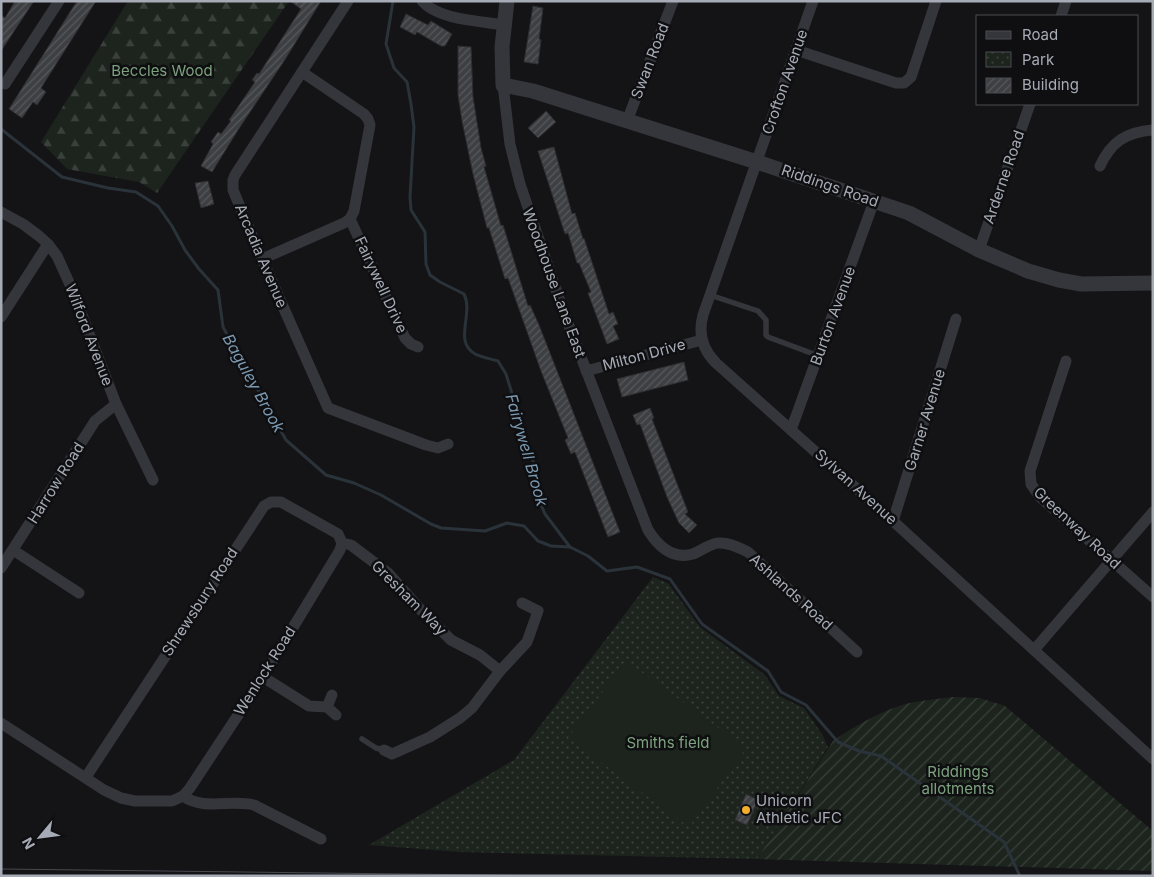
<svg xmlns="http://www.w3.org/2000/svg" width="1154" height="877" viewBox="0 0 1154 877" font-family="Inter,sans-serif">
  <defs>
    <pattern id="forest-firs" width="22" height="20" patternUnits="userSpaceOnUse" patternTransform="scale(1.25)"><rect width="22" height="20" fill="#1c241d"/><path d="M5 1l3.5 6h-7zM16 11l3.5 6h-7z" fill="#3a413c"/></pattern>
    <pattern id="park-dots" width="8" height="8" patternUnits="userSpaceOnUse" patternTransform="scale(1.25)"><rect width="8" height="8" fill="#1c241d"/><path d="M2 2h.1M6 6h.1" fill="none" stroke="#3a413c" stroke-width="1.8" stroke-linecap="round"/></pattern>
    <pattern id="garden-furrows" width="10" height="10" patternUnits="userSpaceOnUse" patternTransform="scale(1.25)"><rect width="10" height="10" fill="#1c241d"/><path d="M-1 1l2-2M0 10L10 0M9 11l2-2" fill="none" stroke="#3a413c"/></pattern>
    <pattern id="building-hatch" width="6" height="6" patternUnits="userSpaceOnUse" patternTransform="scale(1.25)"><rect width="6" height="6" fill="#3e3f43"/><path d="M-1 1l2-2M0 6l6-6M5 7l2-2" fill="none" stroke="#57585c"/></pattern>
  </defs>
  <rect width="100%" height="100%" fill="#141416"/>
  <polygon fill="url(#forest-firs)" points="128,1 289,1 157,193 139,182 67,169 41,142"/>
  <polygon fill="url(#park-dots)" points="653,577 668,583 700,627 765,675 779,696 804,708 822,734 828,747 757,859 460,852 369,845 514,760"/>
  <path fill="url(#garden-furrows)" d="M953,697L980,698L1005,706L1153,831V871L757,859L833,741C853,727 886,708 910,703C924,700 938,699 953,697Z"/>
  <polygon fill="#1c241d" points="626,661 746,748 689,827 568,738"/>
  <g fill="none" stroke-linecap="round" stroke-linejoin="round">
    <g stroke="#2a333a" stroke-width="3">
      <path d="M393,1L386,44L394,68L407,82L411,104L414,127L410,197L411,210L425,232L426,264L430,275L440,282L464,294C474,314 453,341 475,354C481,357 491,359 498,361L506,374L532,458L537,474L536,493L545,514L570,547L588,556L607,571L637,567L670,579L702,624L768,671L781,692L806,705L838,742L859,751L881,756L1004,842L1020,876"/>
      <polyline points="1,129 62,177 108,188 136,192 158,206 172,226 185,250 199,269 218,290 223,327 286,440 326,475 354,483 381,495 431,524 441,528 485,531 507,523 524,526 538,541 551,546 570,547"/>
    </g>
  </g>
  <g fill="url(#building-hatch)" stroke="#2e2e32">
    <polygon points="15,1 34,1 1,51 1,15 5,18"/>
    <polygon points="77,1 96,1 41,88 46,92 37,105 33,102 22,118 9,109"/>
    <polygon points="290,1 321,1 286,58 238,130 212,172 201,166 213,144 211,142 218,132 221,134 231,121 229,120 255,82 252,80 257,73 259,74 301,9"/>
    <polygon points="533,6 543,8 539,39 541,40 538,64 524,62"/>
    <polygon points="406,14 428,25 431,21 452,34 445,46 441,46 417,32 415,35 400,27"/>
    <polygon points="458,46 471,47 473,97 481,148 486,166 484,167 501,226 503,225 528,306 530,305 539,325 620,532 608,537 575,452 571,454 565,440 568,438 541,371 508,278 505,279 489,228 487,228 473,174 462,121 458,95"/>
    <polygon points="546,111 556,122 538,138 528,128"/>
    <polygon points="554,147 572,214 575,213 583,239 584,238 609,314 613,312 618,324 613,326 619,339 607,344 588,293 591,292 579,263 577,263 568,233 565,234 538,151"/>
    <polygon points="208,181 214,204 201,208 195,183"/>
    <polygon points="684,362 688,380 622,397 617,379"/>
    <polygon points="650,408 654,418 652,419 688,512 685,514 697,525 689,533 679,523 667,497 640,424 637,425 633,415"/>
    <polygon points="746,794 758,800 747,825 735,820"/>
  </g>
  <g fill="none" stroke-linecap="round" stroke-linejoin="round">
    <g stroke="#35363b" stroke-width="5.5">
      <polyline points="710,295 758,311 766,320 766,335 768,337 819,356"/>
      <polyline points="362,739 376,748 384,750"/>
    </g>
    <g stroke="#35363b" stroke-width="11">
      <polyline points="348,1 235,175 233,180 233,190 262,259 328,408 426,445 438,448 448,444"/>
      <path d="M422,1C438,20 481,21 504,25"/>
      <path d="M813,1L703,315C698,333 702,349 716,363L893,521L1153,759"/>
      <polyline points="1061,16 1066,1"/>
      <polyline points="796,50 896,83 904,83 911,77 936,1"/>
      <polyline points="5,84 59,1"/>
      <path d="M503,85L510,144L520,184L564,313L648,530C658,546 672,560 693,554C701,551 709,544 718,543C729,542 739,548 748,552L857,652"/>
      <polyline points="627,121 673,1"/>
      <path d="M1100,166C1111,142 1126,132 1153,130"/>
      <polyline points="1,212 23,224 39,236 48,244 57,256 72,289 116,404 153,480"/>
      <polyline points="350,219 405,338 411,344 418,347"/>
      <polyline points="979,250 1030,104"/>
      <polyline points="262,259 344,223 350,219 354,211 370,125 368,119 364,114 302,72"/>
      <polyline points="1,317 48,244"/>
      <polyline points="1066,361 1030,471 1031,484 1040,497 1153,597"/>
      <polyline points="586,371 702,340"/>
      <polyline points="791,430 874,201"/>
      <polyline points="893,521 956,319"/>
      <polyline points="342,543 351,545 388,573 420,609 451,640 480,655 500,671"/>
      <polyline points="13,550 79,593"/>
      <polyline points="1,568 95,421 116,404"/>
      <polyline points="1034,650 1153,512"/>
      <polyline points="263,677 309,706 327,707 336,715"/>
      <polyline points="327,707 332,695"/>
      <polyline points="1,723 104,790 121,798 135,801 172,801 183,796 190,788 263,677 340,550 342,543"/>
      <polyline points="384,750 392,754 430,737 460,718 472,708 500,671 527,642 538,611 522,603"/>
      <polyline points="86,777 264,506 271,502 281,502 338,534 342,543"/>
      <path d="M183,796C204,811 231,799 254,805L321,839"/>
    </g>
    <polyline stroke="#35363b" stroke-width="15" points="507,1 502,47 503,85 533,91 757,162 909,213 979,250 1028,271 1059,280 1081,284 1153,283"/>
    <polyline stroke="#484a50" stroke-width="1" points="1,869 565,876"/>
  </g>
  <circle fill="#f4ae2e" stroke="#0f0f11" stroke-width="2" cx="746" cy="810" r="5"/>
  <g text-anchor="middle" stroke-width="5" stroke-linejoin="round" paint-order="stroke">
    <g font-size="15" fill="#a6abb6" stroke="#0f0f11">
      <text transform="translate(650 61) rotate(-69)" y="5">Swan Road</text>
      <text transform="translate(785 82) rotate(-71)" y="5">Crofton Avenue</text>
      <text transform="translate(1004 177) rotate(-71)" y="5">Arderne Road</text>
      <text transform="translate(830 186) rotate(19)" y="5">Riddings Road</text>
      <text transform="translate(261 256) rotate(67)" y="5">Arcadia Avenue</text>
      <text transform="translate(554 283) rotate(70)" y="5">Woodhouse Lane East</text>
      <text transform="translate(381 285) rotate(65)" y="5">Fairywell Drive</text>
      <text transform="translate(833 316) rotate(-70)" y="5">Burton Avenue</text>
      <text transform="translate(89 335) rotate(69)" y="5">Wilford Avenue</text>
      <text transform="translate(644 355) rotate(-15)" y="5">Milton Drive</text>
      <text transform="translate(925 420) rotate(-73)" y="5">Garner Avenue</text>
      <text transform="translate(56 483) rotate(-58)" y="5">Harrow Road</text>
      <text transform="translate(856 487) rotate(42)" y="5">Sylvan Avenue</text>
      <text transform="translate(1077 528) rotate(43)" y="5">Greenway Road</text>
      <text transform="translate(791 592) rotate(42)" y="5">Ashlands Road</text>
      <text transform="translate(409 598) rotate(45)" y="5">Gresham Way</text>
      <text transform="translate(200 602) rotate(-57)" y="5">Shrewsbury Road</text>
      <text transform="translate(265 671) rotate(-58)" y="5">Wenlock Road</text>
    </g>
    <g font-size="15" fill="#7ca27e" stroke="#0f0f11">
      <text x="162" y="76">Beccles Wood</text>
      <text x="668" y="748">Smiths field</text>
      <text x="958" y="777">Riddings<tspan x="958" dy="17">allotments</tspan></text>
    </g>
    <g font-size="15" fill="#a6abb6" stroke="#0f0f11" text-anchor="start">
      <text x="756" y="806">Unicorn<tspan x="756" dy="17">Athletic JFC</tspan></text>
    </g>
    <g font-size="16" font-style="italic" fill="#7c9ab2" stroke="#0f0f11">
      <text transform="translate(254 383) rotate(61)" y="6">Baguley Brook</text>
      <text transform="translate(527 450) rotate(74)" y="6">Fairywell Brook</text>
    </g>
  </g>
  <rect width="1154" height="877" fill="none" stroke="#a6abb6" stroke-width="5"/>
  <rect x="976" y="15" width="162" height="90" fill="#0f0f11" stroke="#4b4d53"/>
  <rect x="986" y="31" width="25" height="8" fill="#35363b" stroke="#4b4d53"/>
  <text x="1022" y="40" font-size="15" fill="#a6abb6">Road</text>
  <rect x="986" y="52" width="25" height="15" fill="url(#park-dots)" stroke="#4b4d53"/>
  <text x="1022" y="65" font-size="15" fill="#a6abb6">Park</text>
  <rect x="986" y="78" width="25" height="15" fill="url(#building-hatch)" stroke="#4b4d53"/>
  <text x="1022" y="90" font-size="15" fill="#a6abb6">Building</text>
  <g transform="translate(40 837) rotate(241)" stroke="#0f0f11" stroke-width="4" paint-order="stroke">
  <path d="M0-4L9 19L0 12L-9 19Z" fill="#a6abb6"/>
  <text y="-8" font-size="14" font-weight="bold" text-anchor="middle" fill="#a6abb6">N</text>
  </g>
</svg>
